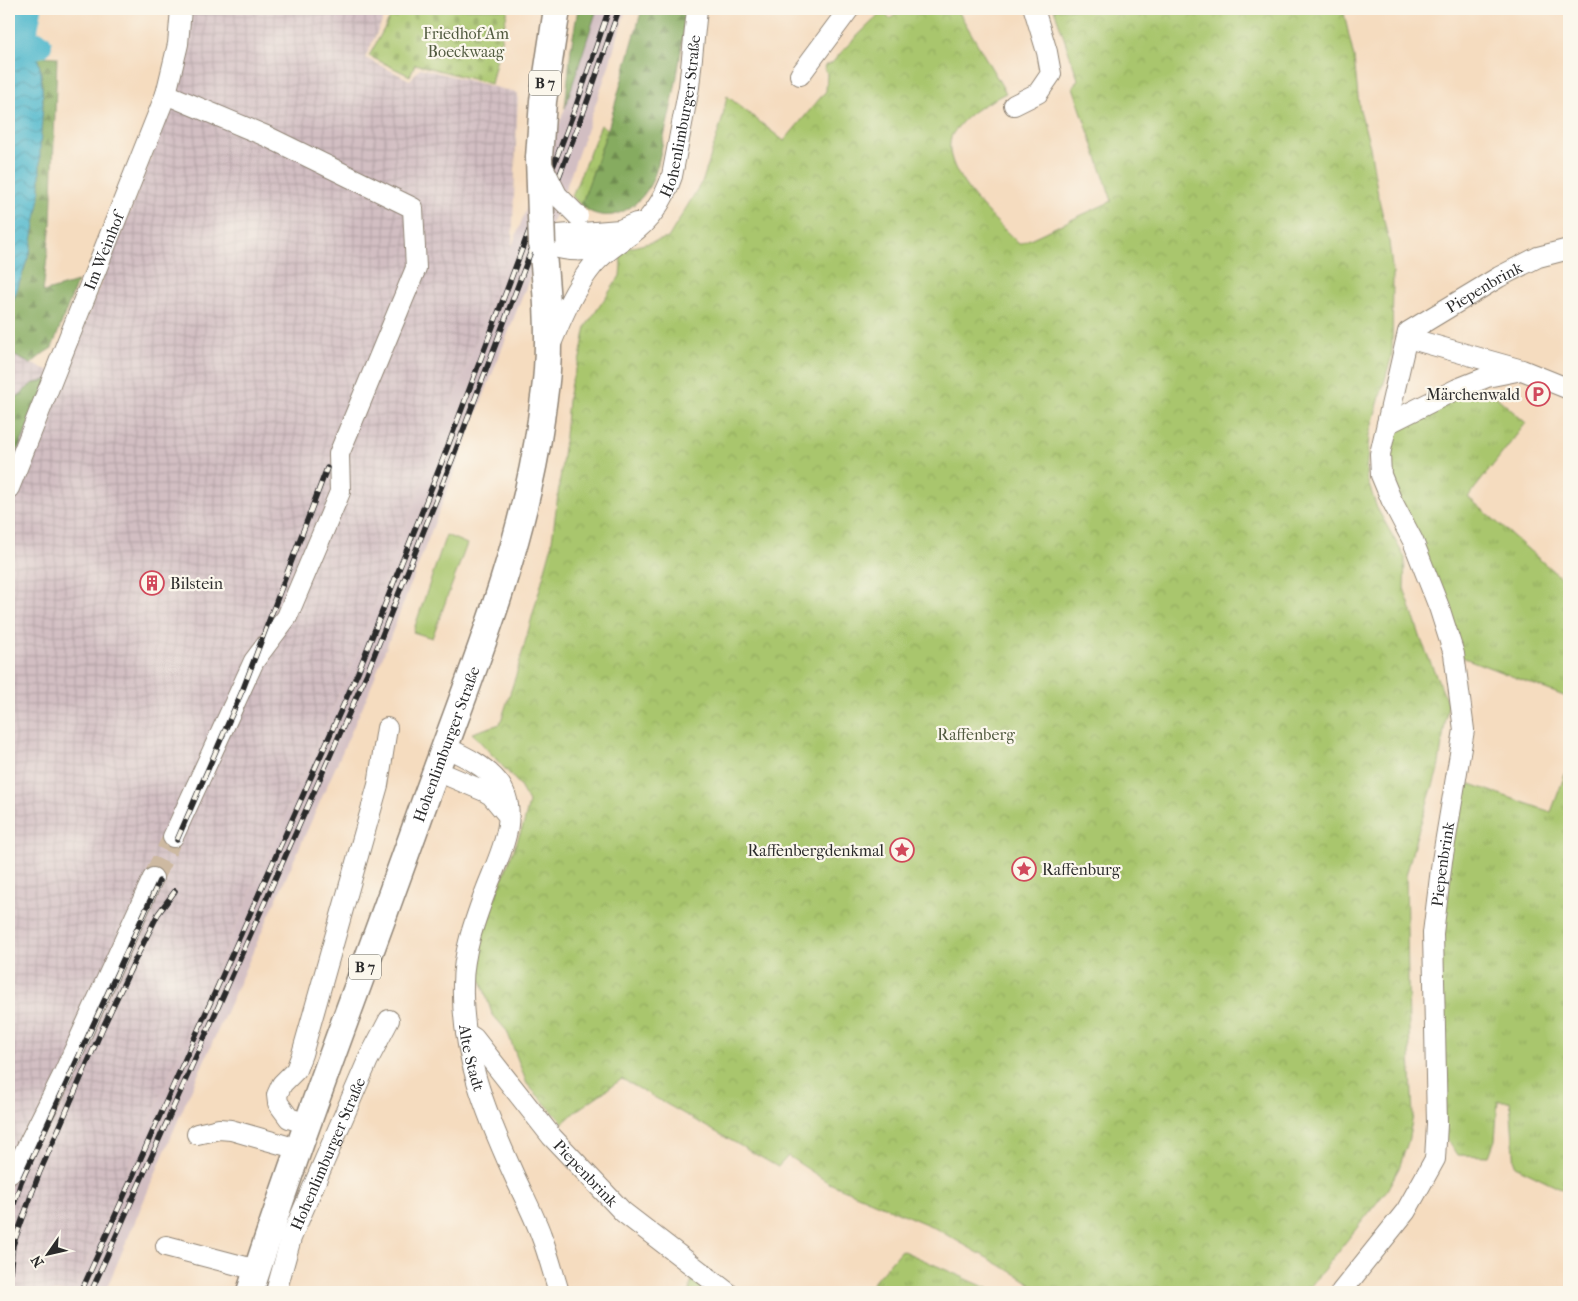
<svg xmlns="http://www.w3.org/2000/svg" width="1578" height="1301" viewBox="0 0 1578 1301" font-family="'IM FELL French Canon',serif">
  <defs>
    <pattern id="industrial-grid" width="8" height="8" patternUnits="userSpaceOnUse" patternTransform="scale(1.25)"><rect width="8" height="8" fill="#d2bec2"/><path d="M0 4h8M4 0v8" fill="none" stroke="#b4a3a7"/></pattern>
    <pattern id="grass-tufts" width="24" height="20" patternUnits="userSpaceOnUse" patternTransform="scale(1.25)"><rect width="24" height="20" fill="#a9c66d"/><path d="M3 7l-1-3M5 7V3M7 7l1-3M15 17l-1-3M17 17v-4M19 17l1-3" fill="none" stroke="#92aa5f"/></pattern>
    <pattern id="forest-firs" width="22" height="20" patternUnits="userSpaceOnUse" patternTransform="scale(1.25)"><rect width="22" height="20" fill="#86ab60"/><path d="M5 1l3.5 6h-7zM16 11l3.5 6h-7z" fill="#6e8b4f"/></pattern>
    <pattern id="cemetery-stones" width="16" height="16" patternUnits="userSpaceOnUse" patternTransform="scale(1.25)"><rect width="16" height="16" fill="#a9c66d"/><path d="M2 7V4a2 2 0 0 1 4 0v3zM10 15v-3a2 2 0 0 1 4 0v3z" fill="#92aa5f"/></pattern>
    <pattern id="park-crowns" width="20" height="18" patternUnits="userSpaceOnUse" patternTransform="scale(1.25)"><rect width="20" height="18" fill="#a9c66d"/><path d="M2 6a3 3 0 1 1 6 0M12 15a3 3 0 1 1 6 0" fill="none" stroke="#92aa5f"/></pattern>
    <pattern id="water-waves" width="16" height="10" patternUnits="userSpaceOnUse" patternTransform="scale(1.25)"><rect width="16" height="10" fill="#4eb7cc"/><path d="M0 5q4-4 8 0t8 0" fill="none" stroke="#4195a6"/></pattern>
  </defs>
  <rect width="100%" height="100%" fill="#fbf7ec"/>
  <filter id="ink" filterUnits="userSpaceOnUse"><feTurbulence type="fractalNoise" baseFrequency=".02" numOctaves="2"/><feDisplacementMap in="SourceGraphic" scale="10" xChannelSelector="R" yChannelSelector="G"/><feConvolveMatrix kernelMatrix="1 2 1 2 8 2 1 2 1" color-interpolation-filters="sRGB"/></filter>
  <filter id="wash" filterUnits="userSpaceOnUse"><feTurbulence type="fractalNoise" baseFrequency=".0096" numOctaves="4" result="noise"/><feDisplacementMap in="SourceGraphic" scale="20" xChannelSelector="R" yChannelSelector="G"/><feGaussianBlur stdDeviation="1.12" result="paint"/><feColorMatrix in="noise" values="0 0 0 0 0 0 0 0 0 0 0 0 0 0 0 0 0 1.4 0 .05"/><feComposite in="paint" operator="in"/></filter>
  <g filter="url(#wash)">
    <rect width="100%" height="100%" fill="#f5dcbf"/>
    <polygon fill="url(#industrial-grid)" points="192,9 388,9 365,58 410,80 420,68 518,93 512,247 348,674 73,1292 9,1292 9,353 31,364 63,375 132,206 181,77"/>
    <polygon fill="#d2bec2" points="597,9 626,9 608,69 567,185 517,310 369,692 185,1104 105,1292 73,1292 348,674 565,108"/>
    <g fill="url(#grass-tufts)" stroke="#6a784c">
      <polygon points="601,125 608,129 581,206 572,196"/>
      <polygon points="1484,386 1526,423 1468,497 1569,585 1569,698 1454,654 1380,454 1387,424"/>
      <polygon points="1569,764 1569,1192 1515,1166 1510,1101 1498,1101 1495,1140 1489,1156 1457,1155 1437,1124 1433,933 1456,779 1551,812"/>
      <polygon points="901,1250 996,1292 865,1292"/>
      <polygon points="694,1270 723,1292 689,1292"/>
    </g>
    <g fill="url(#forest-firs)" stroke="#586b46">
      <polygon points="578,9 597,9 565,108 571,48"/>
      <path d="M642,9H686C682,53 674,98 663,141C660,155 657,172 650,185C642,200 629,211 613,215C601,217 590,213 581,206L608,129Z"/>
      <polygon points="37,56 57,57 51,223 43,292 77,282 52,348 44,353 31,364 9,353 9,313 30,252 43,103 41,72"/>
      <polygon points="49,379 9,470 9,411 15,399 32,384"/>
    </g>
    <polygon fill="url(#cemetery-stones)" stroke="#6a784c" points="395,9 508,9 491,84 415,64 410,76 369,56"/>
    <path fill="url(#park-crowns)" stroke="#6a784c" d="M902,9H915L917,12L923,9H957L1006,93C987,103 970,111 957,128C955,131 951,135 951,138C941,173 997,221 1019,244L1112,201L1073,87L1078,79L1054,9H1343L1354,58L1359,106L1370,147L1378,195L1389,242L1393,275L1392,355L1369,435L1366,476L1377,508L1405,558L1404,588L1422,642L1448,704L1438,770L1416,838L1406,876L1409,1030L1413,1116L1408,1142L1399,1168L1387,1190L1306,1292H1044L1019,1276L931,1226L829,1183L788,1156L778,1167L622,1079L576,1111L563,1123L527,1084L507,1031L492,1014L482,983L473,967L484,926L524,823L529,802L518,783L472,733L500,724L516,675L551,548L564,448L568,400L571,383L580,358L586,326L620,276L621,265L620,253L625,249L668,238L703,180L722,120L727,96L784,141L826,91L827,74L824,66L832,63L846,47L882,12L890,19Z"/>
    <polygon fill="#a9c66d" stroke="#6a784c" points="446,535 467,544 432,638 413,632"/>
    <polygon fill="url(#water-waves)" stroke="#3c717c" points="9,9 39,9 33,36 38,38 37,56 41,72 43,103 40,149 40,197 30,252 9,313"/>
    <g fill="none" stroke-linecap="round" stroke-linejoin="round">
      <polyline stroke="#4eb7cc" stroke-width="26" points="29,9 23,39 31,47 39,45"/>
    </g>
  </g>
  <g filter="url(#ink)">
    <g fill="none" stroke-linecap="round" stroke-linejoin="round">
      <polyline stroke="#cdb9a1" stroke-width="20" stroke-dasharray="20 10" stroke-linecap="butt" points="153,878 173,837"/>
      <g stroke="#908475" stroke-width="22">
        <g id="minor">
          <polyline points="800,75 849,9"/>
          <polyline points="166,94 266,136 413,208 416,268 339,454 340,492 287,617 254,661 173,837"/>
          <polyline points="1014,105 1038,93 1051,74 1047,52 1034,9"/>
          <polyline points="542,244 558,235 620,230 636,223"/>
          <path d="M542,244C572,252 583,253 613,244"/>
          <polyline points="1408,338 1522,370 1569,389"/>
          <path id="s1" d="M550,346C562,317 574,288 594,264C604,252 618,244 630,235C651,220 664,200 672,176L689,87L697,9"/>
          <polyline points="1387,424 1457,389 1487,377 1517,371"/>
          <path id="s2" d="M9,488L166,94L178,44L181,9"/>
          <path id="s3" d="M445,747C464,756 484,765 498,782C523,814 498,858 486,890C475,920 463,952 463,985C461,1052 486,1113 513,1173C522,1193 533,1213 541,1235C548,1253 553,1273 559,1292"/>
          <polyline points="437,771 484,791 491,795 506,813"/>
          <path id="s4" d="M466,1033L474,1038L552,1137L623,1212L727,1292"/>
          <polyline points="307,1124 289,1118 278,1103 277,1095 282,1084 296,1070 302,1054 378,785 387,728"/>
          <polyline points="197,1134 219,1129 231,1130 298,1149"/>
          <polyline points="9,1173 14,1170 21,1159 63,1075 153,878"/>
          <polyline points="166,1246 257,1270"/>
          <path id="s5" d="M276,1292L291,1238L368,1060L389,1020"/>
          <path id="s6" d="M1341,1292L1406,1211L1435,1159L1437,1124L1433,933L1442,861L1464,730L1454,654L1439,607L1413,541L1391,499L1381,475L1380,454L1408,332L1499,277L1538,257L1569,249"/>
        </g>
      </g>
      <g stroke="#908475" stroke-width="29">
        <g id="major">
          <polyline points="539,158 543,101 557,9"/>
          <path id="s7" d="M250,1292C302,1130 365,970 422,809C468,681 522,555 541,420C543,403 546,387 547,370C550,329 546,285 542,244"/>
        </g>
      </g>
      <use href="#minor" stroke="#fff" stroke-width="20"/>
      <use href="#major" stroke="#fff" stroke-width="26"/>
      <g stroke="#2b2b2b" stroke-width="5.5">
        <g id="rail">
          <polyline points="177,840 243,689 327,468"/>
          <polyline points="9,1220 21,1182 159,881"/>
          <polyline points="9,1282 13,1245 39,1174 104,1025 134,962 158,914 175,891"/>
          <polyline points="81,1292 358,672 443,459 576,106 609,9"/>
          <polyline points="91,1292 367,673 452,460 585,108 619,9"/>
        </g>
      </g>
      <use href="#rail" stroke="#fbf7ec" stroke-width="4" stroke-dasharray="11" stroke-linecap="butt"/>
      <g stroke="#908475" stroke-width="22" stroke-linecap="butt">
        <polyline id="minor-bridge" points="541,163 557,195 578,216"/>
      </g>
      <g stroke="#908475" stroke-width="29" stroke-linecap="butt">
        <polyline id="major-bridge" points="539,158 542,244"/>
      </g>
      <use href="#minor-bridge" stroke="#fff" stroke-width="20"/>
      <use href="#major-bridge" stroke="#fff" stroke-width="26"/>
    </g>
  </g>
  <defs>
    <g id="parking-ring" transform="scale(1.25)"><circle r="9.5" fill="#fbf7ec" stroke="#d1495b" stroke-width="1.5"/><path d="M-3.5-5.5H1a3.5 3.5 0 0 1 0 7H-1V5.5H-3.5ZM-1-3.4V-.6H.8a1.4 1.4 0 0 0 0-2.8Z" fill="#d1495b"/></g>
    <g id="building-ring" transform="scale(1.25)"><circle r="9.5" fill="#fbf7ec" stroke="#d1495b" stroke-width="1.5"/><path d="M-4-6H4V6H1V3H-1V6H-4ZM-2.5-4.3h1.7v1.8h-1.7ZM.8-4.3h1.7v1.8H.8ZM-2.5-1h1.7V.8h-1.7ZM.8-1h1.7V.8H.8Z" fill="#d1495b"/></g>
    <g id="sight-ring" transform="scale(1.25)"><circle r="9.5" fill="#fbf7ec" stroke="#d1495b" stroke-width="1.5"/><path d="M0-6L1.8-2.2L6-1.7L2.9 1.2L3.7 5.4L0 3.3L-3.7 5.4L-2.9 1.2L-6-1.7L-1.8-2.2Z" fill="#d1495b"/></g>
  </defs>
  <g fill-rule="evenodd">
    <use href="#parking-ring" x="1538" y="394"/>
    <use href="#building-ring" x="152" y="583"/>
    <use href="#sight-ring" x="902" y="850"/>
    <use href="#sight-ring" x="1024" y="869"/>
  </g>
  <g text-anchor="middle" stroke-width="4.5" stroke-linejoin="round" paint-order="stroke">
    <g fill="#fbf7ec" stroke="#696865" stroke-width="1">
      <rect x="529" y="70.5" width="32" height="25" rx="4"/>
      <rect x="349" y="954.5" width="32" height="25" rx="4"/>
    </g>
    <g font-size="15" font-weight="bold" fill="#2b2b2b">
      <text x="545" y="88">B 7</text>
      <text x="365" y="972">B 7</text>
    </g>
    <g font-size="16" fill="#515a3f" stroke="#fbf7ec">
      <text x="466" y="39">Friedhof Am<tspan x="466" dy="18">Boeckwaag</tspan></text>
      <text x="976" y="740">Raffenberg</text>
    </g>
    <g font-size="16" fill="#2b2b2b" stroke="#fbf7ec">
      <text dy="6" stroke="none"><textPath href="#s1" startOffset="274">Hohenlimburger Straße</textPath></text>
      <text dy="6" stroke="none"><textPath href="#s2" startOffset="255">Im Weinhof</textPath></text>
      <text dy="6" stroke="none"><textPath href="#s6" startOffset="1100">Piepenbrink</textPath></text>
      <text dy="6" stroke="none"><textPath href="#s7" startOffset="582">Hohenlimburger Straße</textPath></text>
      <text dy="6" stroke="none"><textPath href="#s6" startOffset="459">Piepenbrink</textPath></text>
      <text dy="6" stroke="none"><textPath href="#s3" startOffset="350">Alte Stadt</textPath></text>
      <text dy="6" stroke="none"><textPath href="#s5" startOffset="148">Hohenlimburger Straße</textPath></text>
      <text dy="6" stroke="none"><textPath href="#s4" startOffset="185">Piepenbrink</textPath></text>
    </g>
    <g font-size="16" fill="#2b2b2b" stroke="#fbf7ec" text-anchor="end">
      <text x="1520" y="400">Märchenwald</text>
      <text x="170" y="589" text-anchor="start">Bilstein</text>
      <text x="884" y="856">Raffenbergdenkmal</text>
      <text x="1042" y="875" text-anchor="start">Raffenburg</text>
    </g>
  </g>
  <rect width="1578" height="1301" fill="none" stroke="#fbf7ec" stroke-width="30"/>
  <g transform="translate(48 1254) rotate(236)" stroke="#fbf7ec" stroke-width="4" paint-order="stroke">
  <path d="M0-4L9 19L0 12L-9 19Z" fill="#2b2b2b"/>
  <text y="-8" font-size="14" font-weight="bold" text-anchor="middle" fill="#2b2b2b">N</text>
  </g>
</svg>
